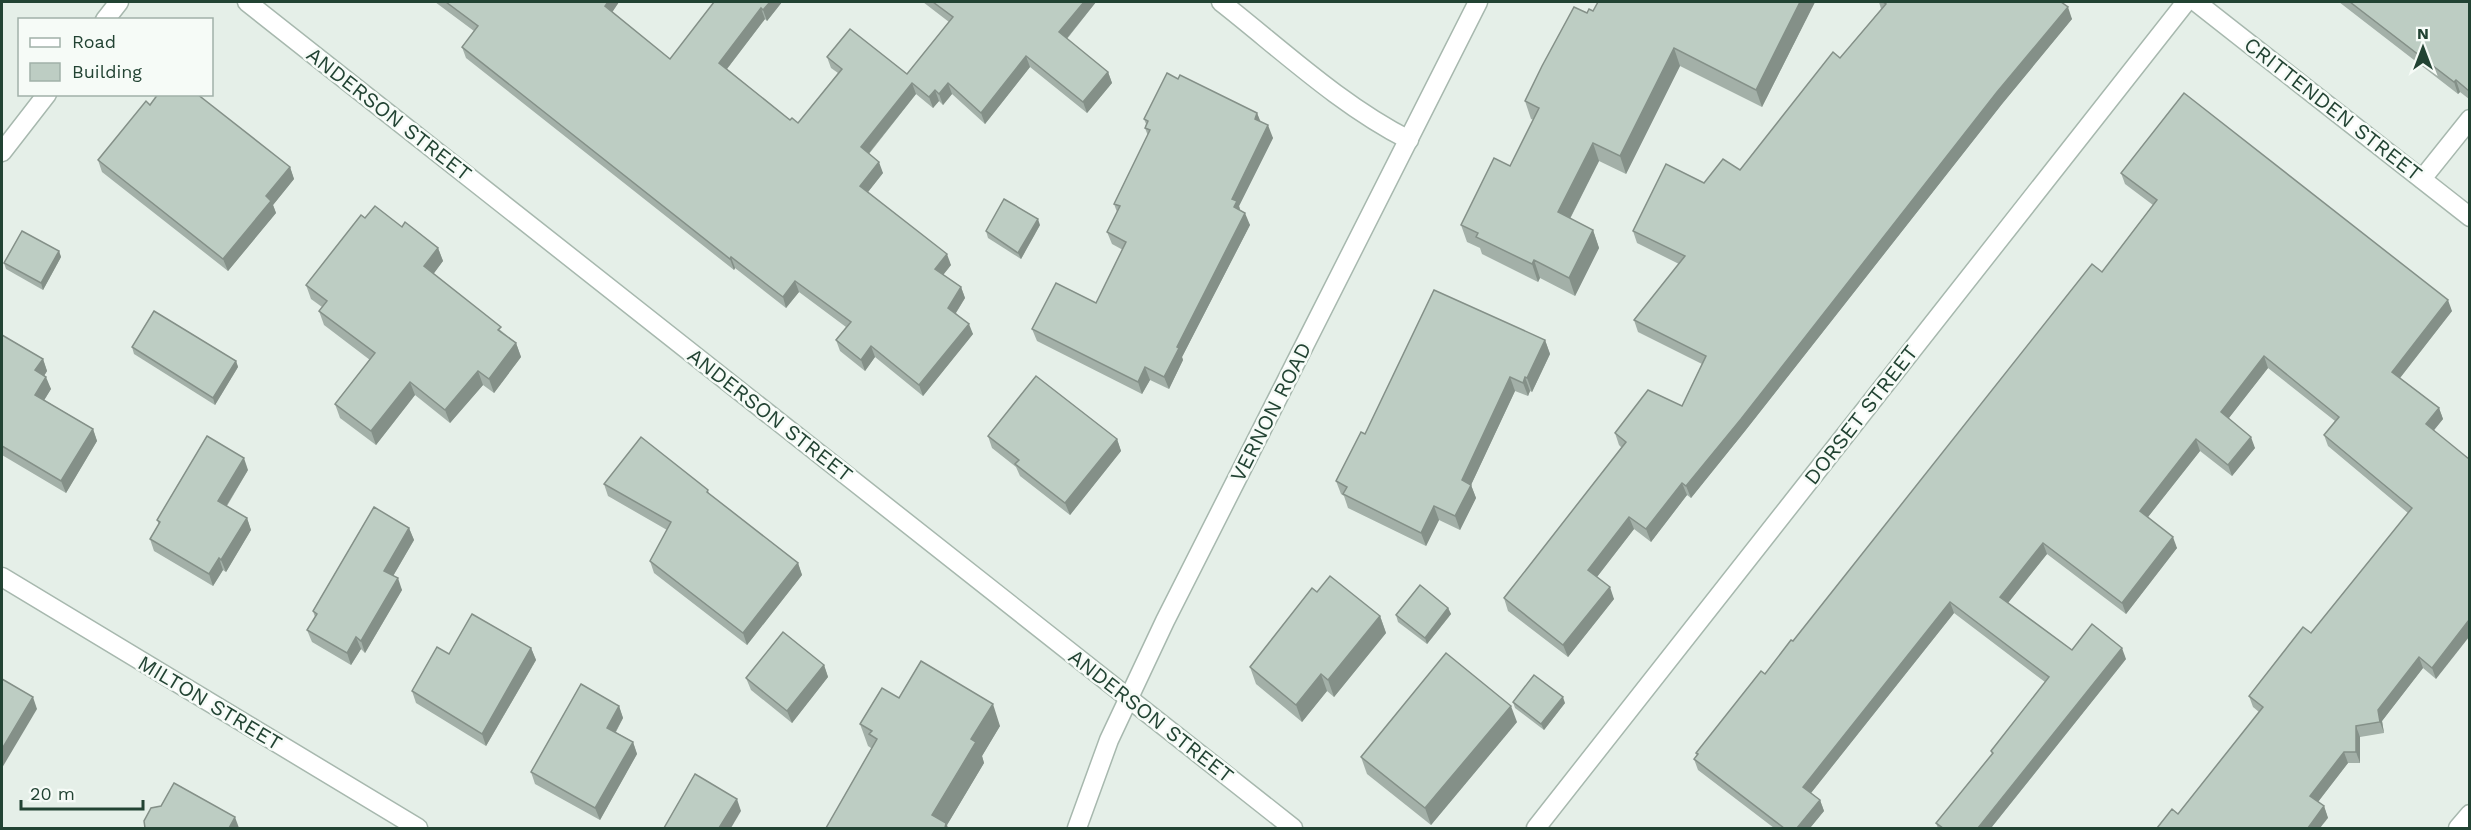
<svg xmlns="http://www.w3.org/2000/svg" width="2471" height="830" viewBox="0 0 2471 830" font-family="'Work Sans',sans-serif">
  <rect width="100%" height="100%" fill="#e5efe8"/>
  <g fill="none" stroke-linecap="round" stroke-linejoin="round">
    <g stroke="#a7b8ae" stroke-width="21">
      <polyline id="service" points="2422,179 2470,119"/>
    </g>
    <g stroke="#a7b8ae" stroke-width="21">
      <g id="minor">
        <polyline points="247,2 1293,828"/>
        <path d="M1221,2C1281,49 1340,105 1409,140"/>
        <polyline points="2196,2 2470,217"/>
        <polyline points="105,20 119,2"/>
        <polyline points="2,152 47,94"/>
        <polyline points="2,577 418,828"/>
        <polyline points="1077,828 1109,740 1165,621 1478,2"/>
        <polyline points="1536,828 2186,2"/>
        <polyline points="2458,828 2470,814"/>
      </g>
    </g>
    <use href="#service" stroke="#fff" stroke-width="18"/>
    <use href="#minor" stroke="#fff" stroke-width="18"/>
  </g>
  <g fill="#a3b0a8">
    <polygon points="435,2 619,2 612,12 670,59 714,2 782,2 767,21 765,19 727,69 790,120 798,123 838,73 831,68 827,57 907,74 949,22 923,2 1096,2 1067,39 1108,72 1112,83 1087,113 1030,67 985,124 952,94 943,105 939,101 933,108 916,94 869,154 883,173 868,192 951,265 943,275 961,287 965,298 956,313 973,334 923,396 875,357 865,371 840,351 836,340 846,327 799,292 786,308 735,268 734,270 466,58 462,47 474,31"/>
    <polygon points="1598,2 1815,2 1762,107 1680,66 1626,174 1599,161 1570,219 1593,230 1599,248 1575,296 1540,278 1538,282 1482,254 1480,248 1467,242 1461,225 1510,166 1534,120 1531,119 1525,101 1587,13 1593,11"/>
    <polygon points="1879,2 2061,2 2072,19 2002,104 1745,431 1691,498 1687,495 1651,542 1634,529 1597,577 1614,599 1568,657 1508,611 1504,598 1622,448 1619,445 1615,433 1682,406 1702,364 1638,332 1634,320 1679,264 1637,243 1633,231 1704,183 1740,170 1840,58 1881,9"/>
    <polygon points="2339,2 2469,2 2469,99 2460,92 2458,94"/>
    <polygon points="1178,79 1257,113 1260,122 1273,138 1239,206 1240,210 1250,225 1182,357 1183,360 1169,389 1150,380 1142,394 1037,341 1032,329 1096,303 1123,250 1112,244 1107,232 1117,212 1114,204 1148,136 1145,128 1146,124 1144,119"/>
    <polygon points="150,105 290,167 294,179 273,205 276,213 228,271 102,172 98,160"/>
    <polygon points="2121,173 2452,311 2400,378 2439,408 2443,419 2434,430 2436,679 2423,668 2382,721 2384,733 2360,737 2360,763 2348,763 2318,802 2324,806 2328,818 2178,814 2259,712 2253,707 2249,696 2311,633 2408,513 2328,446 2324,435 2335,421 2268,368 2228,419 2255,448 2232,476 2200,451 2148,517 2177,548 2126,614 2047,554 2008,603 2072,650 2126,659 1991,828 1938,828 1936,823 1992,754 1991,751 2045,682 1954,613 1811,793 1820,800 1824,811 1810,828 1774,828 1698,770 1694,759 1697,756 1696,753 1793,641 2102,272 2153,205 2125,184"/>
    <polygon points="1040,225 1021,259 988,238 986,231"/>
    <polygon points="402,227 438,248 443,261 433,274 516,343 521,357 494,393 483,385 450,423 415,395 376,445 340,418 335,404 370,360 324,325 319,311 322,307 311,299 306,285"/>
    <polygon points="59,251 61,257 43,290 6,269 4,263"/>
    <polygon points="2,335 43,359 47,371 44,376 51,389 44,400 93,429 97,441 66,493 2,455"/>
    <polygon points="1545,340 1550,354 1532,392 1530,391 1528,396 1515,391 1471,485 1476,498 1460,530 1439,520 1426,546 1348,508 1344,496 1341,494 1336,481 1365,434"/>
    <polygon points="132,347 236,361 238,367 215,405 134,354"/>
    <polygon points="988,436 1117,439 1121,451 1070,515 1020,476 1016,467 992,448"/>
    <polygon points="248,470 227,506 247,518 251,530 226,572 223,570 213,586 154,551 150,539 159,525 157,520"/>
    <polygon points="604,484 708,490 709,494 798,563 802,575 747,645 654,573 650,561 667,530 608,496"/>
    <polygon points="409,528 414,540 393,576 402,590 365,653 361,649 351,665 312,642 307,630 315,617 313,611"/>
    <polygon points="1317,592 1380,616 1386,633 1334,697 1327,691 1302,722 1256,684 1250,667"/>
    <polygon points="1448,608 1451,614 1427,644 1398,622 1396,615"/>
    <polygon points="531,648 536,660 486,746 416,703 412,691"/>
    <polygon points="824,665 828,677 792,723 751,690 746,678"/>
    <polygon points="899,698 1000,726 982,756 984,763 947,825 871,748 868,746 860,724"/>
    <polygon points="1513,702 1565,703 1544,730 1515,708"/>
    <polygon points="619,706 623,718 616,732 633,742 637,754 600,820 535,784 531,772"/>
    <polygon points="1517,722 1431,825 1367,774 1361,757"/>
  </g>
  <g fill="#849088">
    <polygon points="608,2 619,2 609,17 605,6"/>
    <polygon points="770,2 782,2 767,21 763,10"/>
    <polygon points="1084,2 1096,2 1063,43 1059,32"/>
    <polygon points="1800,2 1815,2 1762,107 1756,90"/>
    <polygon points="2068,7 2072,19 2002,104 1745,431 1691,498 1686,486 1997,92"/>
    <polygon points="761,8 765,19 723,74 719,63"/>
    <polygon points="1674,48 1680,66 1626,174 1620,156"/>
    <polygon points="1026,56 1030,67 985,124 981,113"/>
    <polygon points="1108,72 1112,83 1087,113 1083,102"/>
    <polygon points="2456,80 2460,92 2458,94 2454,82"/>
    <polygon points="912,83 916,94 865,158 861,147"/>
    <polygon points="948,83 952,94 943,105 939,94"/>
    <polygon points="935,90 939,101 933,108 929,97"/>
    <polygon points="1257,113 1262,125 1255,119"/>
    <polygon points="1268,125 1273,138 1239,206 1241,213 1238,219 1232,199"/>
    <polygon points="1593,143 1599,161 1564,230 1558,212"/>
    <polygon points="879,162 883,173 864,197 860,186"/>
    <polygon points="290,167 294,179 273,205 276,213 228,271 223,259 266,196"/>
    <polygon points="1245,213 1250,225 1182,357 1183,360 1169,389 1164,377 1177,347"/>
    <polygon points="1038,219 1040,225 1021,259 1018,253"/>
    <polygon points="1593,230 1599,248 1575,296 1569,278"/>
    <polygon points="438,248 443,261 429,280 424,266"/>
    <polygon points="59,251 61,257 43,290 41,283"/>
    <polygon points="947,254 951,265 939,280 935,269"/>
    <polygon points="731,257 735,268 734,270 730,259"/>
    <polygon points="1534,260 1540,278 1538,282 1532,264"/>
    <polygon points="795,281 799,292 786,308 783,297"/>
    <polygon points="961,287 965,298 952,319 948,308"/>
    <polygon points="2448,300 2452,311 2396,383 2392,372"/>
    <polygon points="969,324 973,334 923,396 919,385"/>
    <polygon points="1545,340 1550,354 1532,392 1527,378"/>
    <polygon points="516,343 521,357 494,393 489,379"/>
    <polygon points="871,346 875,357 865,371 861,360"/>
    <polygon points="2264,356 2268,368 2225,423 2221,412"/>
    <polygon points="43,359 47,371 40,382 35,370"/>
    <polygon points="236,361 238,367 215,405 213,398"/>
    <polygon points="1145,367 1150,380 1142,394 1138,382"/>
    <polygon points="478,371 483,385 450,423 445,410"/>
    <polygon points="46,377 51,389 40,407 35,395"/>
    <polygon points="1510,377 1515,391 1471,485 1476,498 1460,530 1455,516 1462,480"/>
    <polygon points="1525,377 1530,391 1528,396 1523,383"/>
    <polygon points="410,382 415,395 376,445 371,431"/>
    <polygon points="2439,408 2443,419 2430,435 2426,424"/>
    <polygon points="93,429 97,441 66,493 61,481"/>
    <polygon points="2251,437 2255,448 2232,476 2228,465"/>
    <polygon points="1117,439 1121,451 1070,515 1065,503"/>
    <polygon points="2196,439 2200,451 2144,522 2140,511"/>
    <polygon points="244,458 248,470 222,513 218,501"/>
    <polygon points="1682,483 1687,495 1651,542 1646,529"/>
    <polygon points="1434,506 1439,520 1426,546 1421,533"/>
    <polygon points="1629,517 1634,529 1593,582 1588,570"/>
    <polygon points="247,518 251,530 226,572 221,560"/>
    <polygon points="409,528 414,540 389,583 384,571"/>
    <polygon points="2173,537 2177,548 2126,614 2122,603"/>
    <polygon points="2043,543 2047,554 2004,608 2000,597"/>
    <polygon points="219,558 223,570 213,586 209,574"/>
    <polygon points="798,563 802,575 747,645 743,633"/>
    <polygon points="398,578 402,590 365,653 361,641"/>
    <polygon points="1610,587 1614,599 1568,657 1563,645"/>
    <polygon points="1950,602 1954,613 1807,798 1803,787"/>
    <polygon points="1448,608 1451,614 1427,644 1425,638"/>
    <polygon points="1380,616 1386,633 1334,697 1328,680"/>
    <polygon points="2469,620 2469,637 2436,679 2432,668"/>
    <polygon points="356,637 361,649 351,665 347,653"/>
    <polygon points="531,648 536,660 486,746 482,734"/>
    <polygon points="2122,648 2126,659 1991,828 1978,828"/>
    <polygon points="2419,657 2423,668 2382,721 2384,733 2380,722 2378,710"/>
    <polygon points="824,665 828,677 792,723 787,711"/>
    <polygon points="1321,674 1327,691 1302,722 1296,705"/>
    <polygon points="33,697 37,709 2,768 2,749"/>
    <polygon points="1563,697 1565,703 1544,730 1541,724"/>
    <polygon points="993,704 1000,726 982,756 984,763 947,825 948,828 937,828 932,815 971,739"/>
    <polygon points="619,706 623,718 611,740 607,728"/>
    <polygon points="1511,706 1517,722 1431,825 1425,808"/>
    <polygon points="2356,726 2360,737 2360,763 2356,752"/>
    <polygon points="633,742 637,754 600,820 595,808"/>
    <polygon points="2344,752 2348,763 2314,807 2310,796"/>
    <polygon points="737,799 741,811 731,828 719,828"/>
    <polygon points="1820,800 1824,811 1810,828 1797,828"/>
    <polygon points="2324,806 2328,818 2320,828 2308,828"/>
    <polygon points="235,817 239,828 229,828"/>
  </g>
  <g fill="#bdcdc3" stroke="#849088" stroke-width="1.5">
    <polygon points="446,2 608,2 605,6 670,59 714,2 770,2 763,10 761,8 719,63 790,120 792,118 798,123 842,69 827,57 850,29 907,74 953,17 933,2 1084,2 1059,32 1108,72 1083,102 1026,56 981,113 948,83 939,94 935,90 929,97 912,83 861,147 879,162 860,186 947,254 935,269 961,287 948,308 969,324 919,385 871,346 861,360 836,340 851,322 795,281 783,297 731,257 730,259 462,47 478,26"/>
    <polygon points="1598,2 1800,2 1756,90 1674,48 1620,156 1593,143 1558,212 1593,230 1569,278 1534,260 1532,264 1476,237 1478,233 1461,225 1494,158 1510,166 1539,108 1525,101 1542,66 1574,7 1587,13 1589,9 1593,11"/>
    <polygon points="1883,2 2061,2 2068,7 1997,92 1741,419 1686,486 1682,483 1646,529 1629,517 1588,570 1610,587 1563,645 1504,598 1626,442 1615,433 1648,390 1682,406 1706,356 1634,320 1685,256 1633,231 1666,164 1704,183 1723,159 1740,170 1833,52 1840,58 1886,4"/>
    <polygon points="2350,2 2469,2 2469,91 2456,80 2454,82"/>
    <polygon points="1167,73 1178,79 1180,75 1257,113 1255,119 1268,125 1232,199 1237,201 1234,207 1245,213 1177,347 1179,348 1164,377 1145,367 1138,382 1032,329 1056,283 1096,303 1126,242 1107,232 1120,206 1114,204 1150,130 1145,128 1148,121 1144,119"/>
    <polygon points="2184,93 2448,300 2392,372 2439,408 2426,424 2469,459 2469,620 2432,668 2419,657 2378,710 2380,722 2356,726 2356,752 2344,752 2310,796 2324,806 2308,828 2157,828 2172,809 2178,814 2263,707 2249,696 2303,627 2311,633 2412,508 2324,435 2339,417 2264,356 2221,412 2251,437 2228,465 2196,439 2140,511 2173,537 2122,603 2043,543 2000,597 2072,650 2092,624 2122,648 1978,828 1943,828 1936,823 1993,753 1991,751 2049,677 1950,602 1803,787 1820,800 1797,828 1784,828 1694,759 1698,754 1696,753 1761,671 1765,674 1791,640 1793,641 2092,264 2102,272 2157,200 2121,173"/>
    <polygon points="158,94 197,94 290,167 266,196 271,201 223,259 98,160 146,101 150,105"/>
    <polygon points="1004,199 1038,219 1018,253 986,231"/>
    <polygon points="375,206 402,227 405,222 438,248 424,266 501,327 498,330 516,343 489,379 478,371 445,410 410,382 371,431 335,404 375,353 319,311 327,301 306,285 361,215 365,218"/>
    <polygon points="22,231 59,251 41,283 4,263"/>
    <polygon points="1434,290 1545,340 1527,378 1525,377 1523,383 1510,377 1462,480 1471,485 1455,516 1434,506 1421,533 1343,494 1347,487 1336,481 1361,432 1365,434"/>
    <polygon points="154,311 236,361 213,398 132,347"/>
    <polygon points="2,335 43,359 35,370 46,377 35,395 93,429 61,481 2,446"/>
    <polygon points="1036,376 1117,439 1065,503 1015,464 1019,460 988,436"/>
    <polygon points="207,436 244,458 218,501 247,518 221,560 219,558 209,574 150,539 160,522 157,520"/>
    <polygon points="641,437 708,490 707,492 798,563 743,633 650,561 671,522 604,484"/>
    <polygon points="374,507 409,528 384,571 398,578 361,641 356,637 347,653 307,630 317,614 313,611"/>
    <polygon points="1330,576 1380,616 1328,680 1321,674 1296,705 1250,667 1312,588 1317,592"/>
    <polygon points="1420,585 1448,608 1425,638 1396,615"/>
    <polygon points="472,614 531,648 482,734 412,691 437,647 449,654"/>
    <polygon points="783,632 824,665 787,711 746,678"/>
    <polygon points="1446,653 1511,706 1425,808 1361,757"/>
    <polygon points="921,661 993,704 971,739 976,742 932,815 946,823 945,828 826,828 877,739 869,734 872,731 860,724 882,688 899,698"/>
    <polygon points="1534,675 1563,697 1541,724 1513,702"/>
    <polygon points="2,679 33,697 2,749"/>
    <polygon points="581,684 619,706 607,728 633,742 595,808 531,772"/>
    <polygon points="695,774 737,799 719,828 664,828"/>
    <polygon points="174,783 235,817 229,828 145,828 144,821 151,808 161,806"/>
  </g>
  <g text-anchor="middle" stroke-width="5" stroke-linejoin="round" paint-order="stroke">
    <g font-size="21" fill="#224333" stroke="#f6fbf7">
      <text transform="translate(2333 109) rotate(38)" y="7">CRITTENDEN STREET</text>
      <text transform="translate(389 114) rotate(38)" y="7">ANDERSON STREET</text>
      <text transform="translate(1271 412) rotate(-63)" y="7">VERNON ROAD</text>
      <text transform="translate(770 415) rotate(38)" y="7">ANDERSON STREET</text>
      <text transform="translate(1861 415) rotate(-52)" y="7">DORSET STREET</text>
      <text transform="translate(210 703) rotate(31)" y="7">MILTON STREET</text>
      <text transform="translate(1151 716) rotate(38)" y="7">ANDERSON STREET</text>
    </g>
  </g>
  <rect width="2471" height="830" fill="none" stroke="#224333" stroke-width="6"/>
  <rect x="18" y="18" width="195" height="78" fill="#f6fbf7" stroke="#a1b1a9" stroke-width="1.5"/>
  <rect x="30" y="38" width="30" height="9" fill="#ffffff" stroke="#a1b1a9" stroke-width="1.5"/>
  <text x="72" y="48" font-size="18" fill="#224333">Road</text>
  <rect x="30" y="63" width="30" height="18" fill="#bdcdc3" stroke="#a1b1a9" stroke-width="1.5"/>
  <text x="72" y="78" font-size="18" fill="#224333">Building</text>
  <g transform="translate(2423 48)" stroke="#f6fbf7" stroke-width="4.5" paint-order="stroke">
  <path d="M0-4.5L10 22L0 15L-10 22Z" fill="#224333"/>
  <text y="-9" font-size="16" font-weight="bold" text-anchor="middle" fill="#224333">N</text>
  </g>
  <path d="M21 800v9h122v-9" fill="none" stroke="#224333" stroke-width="3"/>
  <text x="30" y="800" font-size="18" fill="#224333" stroke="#f6fbf7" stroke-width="4.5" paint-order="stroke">20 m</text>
</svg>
